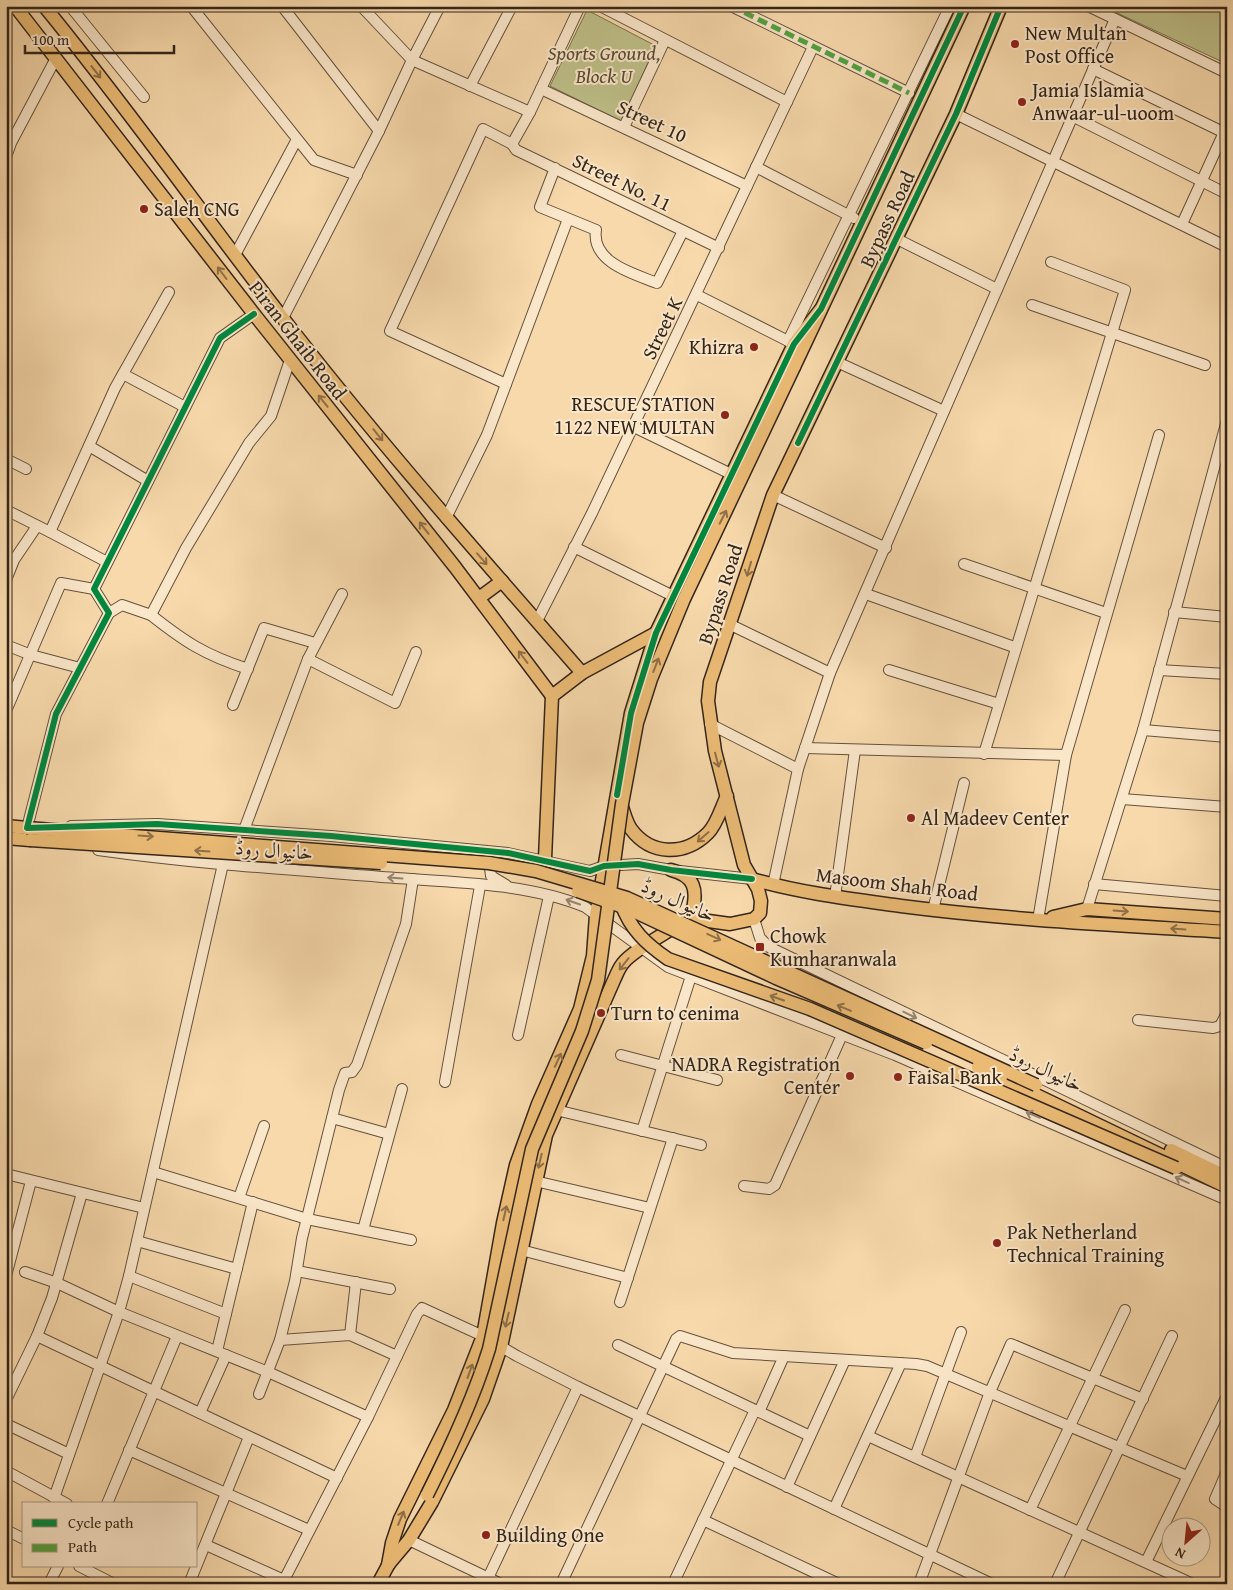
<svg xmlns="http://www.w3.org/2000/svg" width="1233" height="1590" viewBox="0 0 1233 1590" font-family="'Gentium Book Plus',Amiri,serif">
  <rect width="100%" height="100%" fill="#f7d9ac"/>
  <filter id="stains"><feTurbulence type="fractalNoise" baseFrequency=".004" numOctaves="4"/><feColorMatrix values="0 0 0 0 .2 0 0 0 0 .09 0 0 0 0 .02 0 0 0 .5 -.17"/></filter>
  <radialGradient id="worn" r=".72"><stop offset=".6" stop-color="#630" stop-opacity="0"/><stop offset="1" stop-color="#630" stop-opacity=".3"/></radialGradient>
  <g fill="#bebf88" stroke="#787250">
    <polygon points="1102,6 1227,6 1227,64"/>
    <polygon points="587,10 656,46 621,121 550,86"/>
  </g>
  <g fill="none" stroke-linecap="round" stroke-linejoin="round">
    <g stroke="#64523e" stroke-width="12">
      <g id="minor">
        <polyline points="70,6 144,97"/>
        <polyline points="191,6 314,160 357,175"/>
        <polyline points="282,6 379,131"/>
        <polyline points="361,6 412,60 530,112"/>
        <polyline points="600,6 787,102"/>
        <polyline points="731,6 909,93"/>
        <polyline points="1088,6 1227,73"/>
        <polyline points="6,13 9,6"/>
        <polyline points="1093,69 1227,134"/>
        <polyline points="470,86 512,6"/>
        <polyline points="541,89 747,186"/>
        <polyline points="956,114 1227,247"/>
        <polyline points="1074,117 1227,194"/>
        <polyline points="624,127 665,40"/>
        <polyline points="512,144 516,150 719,248"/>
        <polyline points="512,144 530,112 580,6"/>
        <polyline points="6,157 11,143 56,58"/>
        <polyline points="756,167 854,218"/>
        <path d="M555,168L540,207L596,230C591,263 635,274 657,283L683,231"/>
        <polyline points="1182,224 1226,128"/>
        <polyline points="897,239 997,289"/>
        <polyline points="235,255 296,141"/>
        <polyline points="697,295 794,344"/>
        <polyline points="1032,305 1205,365"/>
        <polyline points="283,318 379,131 412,60 440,6"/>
        <polyline points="788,341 950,6"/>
        <polyline points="837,362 944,411"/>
        <polyline points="123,374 185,407"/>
        <polyline points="506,384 390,331 483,129 512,144"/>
        <polyline points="634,427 731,474"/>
        <polyline points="89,446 148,481"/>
        <polyline points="6,459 26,469"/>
        <polyline points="773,495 886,548"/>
        <polyline points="6,510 50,532 115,388 169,292"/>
        <polyline points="446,518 487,435 568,219"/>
        <polyline points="50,532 107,562"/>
        <polyline points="574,547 673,596"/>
        <polyline points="964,564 1106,613"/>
        <polyline points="6,580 14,560 37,526"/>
        <polyline points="866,594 1014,647"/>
        <polyline points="1174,612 1227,617"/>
        <polyline points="109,613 122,605 151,615 186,548 249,443 271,416 290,360"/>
        <path d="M151,615C185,642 205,655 248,669"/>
        <polyline points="537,621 592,513 813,47"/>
        <polyline points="731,625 830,673"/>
        <polyline points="6,645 31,655 80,668"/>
        <polyline points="308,659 395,703 416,652"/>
        <polyline points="889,670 999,704"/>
        <polyline points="1159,670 1227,674"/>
        <polyline points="233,705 264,628 315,643"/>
        <polyline points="6,711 61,583 94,589"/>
        <polyline points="710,724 798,769"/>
        <polyline points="1143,730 1227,737"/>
        <polyline points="805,748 1066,755"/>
        <polyline points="984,754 1125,290 1051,262"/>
        <polyline points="1122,799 1227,807"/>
        <polyline points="71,826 157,824 331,836 508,853 590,871 604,866 638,864 671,870 752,879"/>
        <polyline points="34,827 27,828 56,714 109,613 94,589 220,338 254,314"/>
        <polyline points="244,830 308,659 342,594"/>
        <path d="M98,850C197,864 296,870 396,878C455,882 531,884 585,907L668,967L895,1055L1227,1200"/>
        <polyline points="495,860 490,868 491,876 506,885"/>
        <polyline points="1094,884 1227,896"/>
        <polyline points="773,885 798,769 830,673 1115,19"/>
        <polyline points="835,897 855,750"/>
        <polyline points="1087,909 1143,730 1227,420"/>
        <polyline points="933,910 964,783"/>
        <polyline points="754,919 760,938 769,947 1227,1168"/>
        <polyline points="1038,920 1066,755 1159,435"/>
        <polyline points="1138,1020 1213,1028 1220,1026 1227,1013"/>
        <polyline points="518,1035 549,896"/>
        <polyline points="621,1055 717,1080"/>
        <polyline points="445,1082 480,886"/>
        <polyline points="556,1110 701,1145"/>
        <polyline points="332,1118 389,1134"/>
        <polyline points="642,1131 691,976"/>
        <polyline points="153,1172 307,1219 411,1240"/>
        <polyline points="6,1174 144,1208"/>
        <polyline points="535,1181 650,1208"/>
        <polyline points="744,1186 769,1189 775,1185 842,1035"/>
        <polyline points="239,1198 264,1126"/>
        <polyline points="363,1230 402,1089"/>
        <polyline points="137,1241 237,1269"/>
        <polyline points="521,1250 628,1278"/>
        <polyline points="297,1271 390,1289"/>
        <polyline points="25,1272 57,1283 119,1312 268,1372 368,1417"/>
        <polyline points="6,1276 31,1181"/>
        <polyline points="129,1276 226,1314"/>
        <polyline points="620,1302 673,1138"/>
        <polyline points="350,1335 356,1282"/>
        <polyline points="37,1336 337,1478"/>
        <polyline points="280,1340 350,1335 397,1356"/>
        <polyline points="618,1345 810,1436"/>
        <polyline points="217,1351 253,1202"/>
        <polyline points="259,1394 280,1340 295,1281 302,1238 339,1090 345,1073 352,1072 357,1065 406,924 413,879"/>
        <polyline points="6,1400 37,1336 52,1298 82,1193"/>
        <polyline points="759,1412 784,1356"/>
        <polyline points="200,1413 226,1355"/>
        <polyline points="6,1424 69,1454"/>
        <polyline points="868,1436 1193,1584"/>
        <polyline points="129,1450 309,1530"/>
        <polyline points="915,1457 961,1332"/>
        <polyline points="6,1471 67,1504"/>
        <polyline points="1227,1471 1215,1499 1227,1507"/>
        <polyline points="787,1487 845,1360"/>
        <polyline points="54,1498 119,1312 129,1276 223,864"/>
        <polyline points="107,1504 177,1336"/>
        <polyline points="834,1509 901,1363"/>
        <polyline points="1030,1510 1125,1310"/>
        <polyline points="703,1520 839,1584"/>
        <polyline points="6,1530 24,1539"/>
        <polyline points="409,1540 501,1584"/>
        <polyline points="206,1545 284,1580"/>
        <polyline points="1146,1562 1225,1400"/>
        <polyline points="79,1566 114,1584"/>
        <polyline points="488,1578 578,1387"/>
        <polyline points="49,1584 58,1566"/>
        <polyline points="189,1584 249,1437"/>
        <polyline points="282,1584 368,1417 417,1314 422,1308 483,1336 517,1356 578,1387 992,1584"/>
        <polyline points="561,1584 676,1339 680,1336 733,1353 916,1364 927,1366 1187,1476"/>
        <polyline points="673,1584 755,1410"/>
        <polyline points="919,1584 990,1392 1011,1344 1143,1399"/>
        <polyline points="1055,1584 1172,1336"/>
      </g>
    </g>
    <g stroke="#332519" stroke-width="15">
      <g id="major">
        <polyline points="15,6 254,314 455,567 552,696"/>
        <path d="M44,6C127,107 202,214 282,317C377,440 480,556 582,673"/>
        <polyline points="794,367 964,6"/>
        <polyline points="479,598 502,581"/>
        <path d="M621,804C624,812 626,822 631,829C651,856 685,856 708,833C717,824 721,808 727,796"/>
        <polyline points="6,826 27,828"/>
        <polyline points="6,838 30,840"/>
        <polyline points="545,859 552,696 582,673 656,633"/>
        <path d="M752,879C801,893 851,899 901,906C1009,920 1118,925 1227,932"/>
        <polyline points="1053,917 1087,909 1227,919"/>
        <polyline points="687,918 730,924 754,919 760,913 761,901 758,889 744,865 715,751 708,701 710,682 773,495 956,114 1001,6"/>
        <polyline points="1001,1078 1227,1187"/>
        <polyline points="1171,1150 1227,1177"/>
        <polyline points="388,1565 392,1543 400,1519 454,1410 483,1336 503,1223 516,1165 538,1104 580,1009 593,956 596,915 631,713 656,633 794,344 821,309"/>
        <path d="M388,1565L409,1540L432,1502L483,1399L501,1347L546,1135L614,980C617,974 619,967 624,962C639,945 673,932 692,913C698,890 695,876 671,870"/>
        <polyline points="378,1584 392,1558"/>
      </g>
    </g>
    <use href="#minor" stroke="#fae6c9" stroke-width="10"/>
    <use href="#major" stroke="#ecbc76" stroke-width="12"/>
    <g stroke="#332519" stroke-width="15" stroke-linecap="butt">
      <g id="major-bridge">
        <polyline points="27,828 489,863 536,871 627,898 1036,1085"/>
        <polyline points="30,840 381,863"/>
        <polyline points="578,891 629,909 776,978 926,1043"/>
        <path d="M621,903C630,929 646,944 668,959L810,1009L1176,1168"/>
        <polyline points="978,1067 1001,1078"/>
        <path d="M427,1495C451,1447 473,1400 489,1349L532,1149L582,1031L598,980L622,804L637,723L651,679L684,599L794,367"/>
      </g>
    </g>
    <use href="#major-bridge" stroke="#ecbc76" stroke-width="12"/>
    <polyline stroke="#52a340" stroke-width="5" stroke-dasharray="10 5" stroke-linecap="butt" points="731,6 909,93"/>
    <g stroke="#fae6c9" stroke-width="9">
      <g id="cycleway">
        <polyline points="254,314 220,338 94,589 109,613 56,714 27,828 157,824 331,836 508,853 590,871 604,866 638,864 671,870 752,879"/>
        <polyline points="798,443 956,114 1001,6"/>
        <polyline points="617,795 631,713 656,633 794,344 821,309 964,6"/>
      </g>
    </g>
    <use href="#cycleway" stroke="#00873e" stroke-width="6"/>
  </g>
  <defs><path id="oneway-shaft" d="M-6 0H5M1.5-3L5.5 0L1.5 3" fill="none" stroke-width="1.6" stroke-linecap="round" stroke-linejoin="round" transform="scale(1.25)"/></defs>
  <g stroke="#907048">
    <use href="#oneway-shaft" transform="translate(96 72) rotate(52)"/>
    <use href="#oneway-shaft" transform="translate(222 273) rotate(-127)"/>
    <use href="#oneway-shaft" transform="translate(323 401) rotate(-129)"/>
    <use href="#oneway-shaft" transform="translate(378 435) rotate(51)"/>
    <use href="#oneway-shaft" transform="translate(723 517) rotate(-63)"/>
    <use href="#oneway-shaft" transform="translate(424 528) rotate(-128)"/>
    <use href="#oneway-shaft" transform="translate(482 559) rotate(49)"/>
    <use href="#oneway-shaft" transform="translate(749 569) rotate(106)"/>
    <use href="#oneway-shaft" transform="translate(523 657) rotate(-127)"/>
    <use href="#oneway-shaft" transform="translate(656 665) rotate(-69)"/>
    <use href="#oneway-shaft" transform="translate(717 760) rotate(75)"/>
    <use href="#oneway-shaft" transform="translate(146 836) rotate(4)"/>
    <use href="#oneway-shaft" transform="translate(703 837) rotate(139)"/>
    <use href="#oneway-shaft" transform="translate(202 851) rotate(-176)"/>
    <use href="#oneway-shaft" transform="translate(1121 911) rotate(4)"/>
    <use href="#oneway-shaft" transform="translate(1178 929) rotate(-176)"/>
    <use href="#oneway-shaft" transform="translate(714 937) rotate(25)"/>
    <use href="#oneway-shaft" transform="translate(624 964) rotate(128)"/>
    <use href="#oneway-shaft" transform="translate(777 998) rotate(-161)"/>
    <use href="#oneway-shaft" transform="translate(844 1008) rotate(-157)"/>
    <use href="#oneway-shaft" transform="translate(558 1060) rotate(-65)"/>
    <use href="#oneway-shaft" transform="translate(540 1161) rotate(103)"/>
    <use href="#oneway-shaft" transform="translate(505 1213) rotate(-77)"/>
    <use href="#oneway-shaft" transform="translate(507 1320) rotate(103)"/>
    <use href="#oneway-shaft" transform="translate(470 1371) rotate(-70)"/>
    <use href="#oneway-shaft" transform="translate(401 1518) rotate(-67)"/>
  </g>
  <g stroke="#968671">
    <use href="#oneway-shaft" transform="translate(395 878) rotate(-176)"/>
    <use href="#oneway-shaft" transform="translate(573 902) rotate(-161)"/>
    <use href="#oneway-shaft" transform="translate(910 1015) rotate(26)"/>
    <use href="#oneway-shaft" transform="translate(1033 1115) rotate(-157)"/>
    <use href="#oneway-shaft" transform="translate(1182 1180) rotate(-156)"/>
  </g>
  <g fill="#8f2418" stroke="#fae6c9" stroke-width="2">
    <circle cx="1015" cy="44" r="5"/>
    <circle cx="1022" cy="102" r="5"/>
    <circle cx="144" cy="209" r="5"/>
    <circle cx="754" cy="347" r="5"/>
    <circle cx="725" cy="415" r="5"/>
    <circle cx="911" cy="818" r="5"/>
    <rect x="755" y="942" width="10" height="10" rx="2.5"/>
    <circle cx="601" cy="1013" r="5"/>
    <circle cx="850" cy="1076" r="5"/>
    <circle cx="898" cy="1077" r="5"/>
    <circle cx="997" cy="1243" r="5"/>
    <circle cx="486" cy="1535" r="5"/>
  </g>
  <g text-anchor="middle" stroke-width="4" stroke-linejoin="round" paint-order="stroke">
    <g font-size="20" fill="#332519" stroke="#fae6c9" text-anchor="start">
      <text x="1025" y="40">New Multan<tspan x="1025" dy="23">Post Office</tspan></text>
      <text x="1032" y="97">Jamia Islamia<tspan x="1032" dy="23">Anwaar-ul-uoom</tspan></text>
      <text x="154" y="216">Saleh CNG</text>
      <text x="744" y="354" text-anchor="end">Khizra</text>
      <text x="715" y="411" text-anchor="end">RESCUE STATION<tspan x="715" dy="23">1122 NEW MULTAN</tspan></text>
      <text x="921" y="825">Al Madeev Center</text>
      <text x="770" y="943">Chowk<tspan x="770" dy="23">Kumharanwala</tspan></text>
      <text x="611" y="1020">Turn to cenima</text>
      <text x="840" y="1071" text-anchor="end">NADRA Registration<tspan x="840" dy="23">Center</tspan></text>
      <text x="908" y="1084">Faisal Bank</text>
      <text x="1007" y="1239">Pak Netherland<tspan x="1007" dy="23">Technical Training</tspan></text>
      <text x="496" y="1542">Building One</text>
    </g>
    <g font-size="20" font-style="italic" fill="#564c35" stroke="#fae6c9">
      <text x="604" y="60">Sports Ground,<tspan x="604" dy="23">Block U</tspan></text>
    </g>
    <g font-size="20" fill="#332519" stroke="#fae6c9">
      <text transform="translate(652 121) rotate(25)" y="7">Street 10</text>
      <text transform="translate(622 182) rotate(26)" y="7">Street No. 11</text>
      <text transform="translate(887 219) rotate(-65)" y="7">Bypass Road</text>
      <text transform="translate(662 328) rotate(-64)" y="7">Street K</text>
      <text transform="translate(298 340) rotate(52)" y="7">Piran Ghaib Road</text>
      <text transform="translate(720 594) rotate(-72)" y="7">Bypass Road</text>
      <text transform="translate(274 850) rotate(4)" y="7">خانیوال روڈ</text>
      <text transform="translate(897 884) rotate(7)" y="7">Masoom Shah Road</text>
      <text transform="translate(678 900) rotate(24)" y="7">خانیوال روڈ</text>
      <text transform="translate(1046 1069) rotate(25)" y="7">خانیوال روڈ</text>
    </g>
  </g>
  <rect width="1233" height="1590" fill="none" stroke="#f7d9ac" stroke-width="25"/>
  <rect x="8" y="8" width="1218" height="1575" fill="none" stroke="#332519" stroke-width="2.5"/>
  <rect x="12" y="12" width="1208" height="1565" fill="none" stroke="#332519"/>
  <rect x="22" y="1502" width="175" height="65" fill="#fae6c9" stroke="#aa9983"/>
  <rect x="32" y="1519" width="25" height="8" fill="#00873e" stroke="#aa9983"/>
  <text x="68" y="1528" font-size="15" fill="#332519">Cycle path</text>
  <rect x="32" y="1544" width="25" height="8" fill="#52a340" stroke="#aa9983"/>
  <text x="68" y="1552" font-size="15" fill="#332519">Path</text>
  <g transform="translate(1186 1542) rotate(207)"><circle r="24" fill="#fae6c9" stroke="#aa9983"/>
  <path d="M0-4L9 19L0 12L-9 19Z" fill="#8f2418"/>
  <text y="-8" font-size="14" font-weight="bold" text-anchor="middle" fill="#332519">N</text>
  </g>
  <path d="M25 45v8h149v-8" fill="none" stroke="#332519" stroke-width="2.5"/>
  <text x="32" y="45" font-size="15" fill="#332519" stroke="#fae6c9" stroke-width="4" paint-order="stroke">100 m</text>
  <rect width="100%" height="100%" filter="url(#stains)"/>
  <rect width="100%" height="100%" fill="url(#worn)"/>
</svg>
